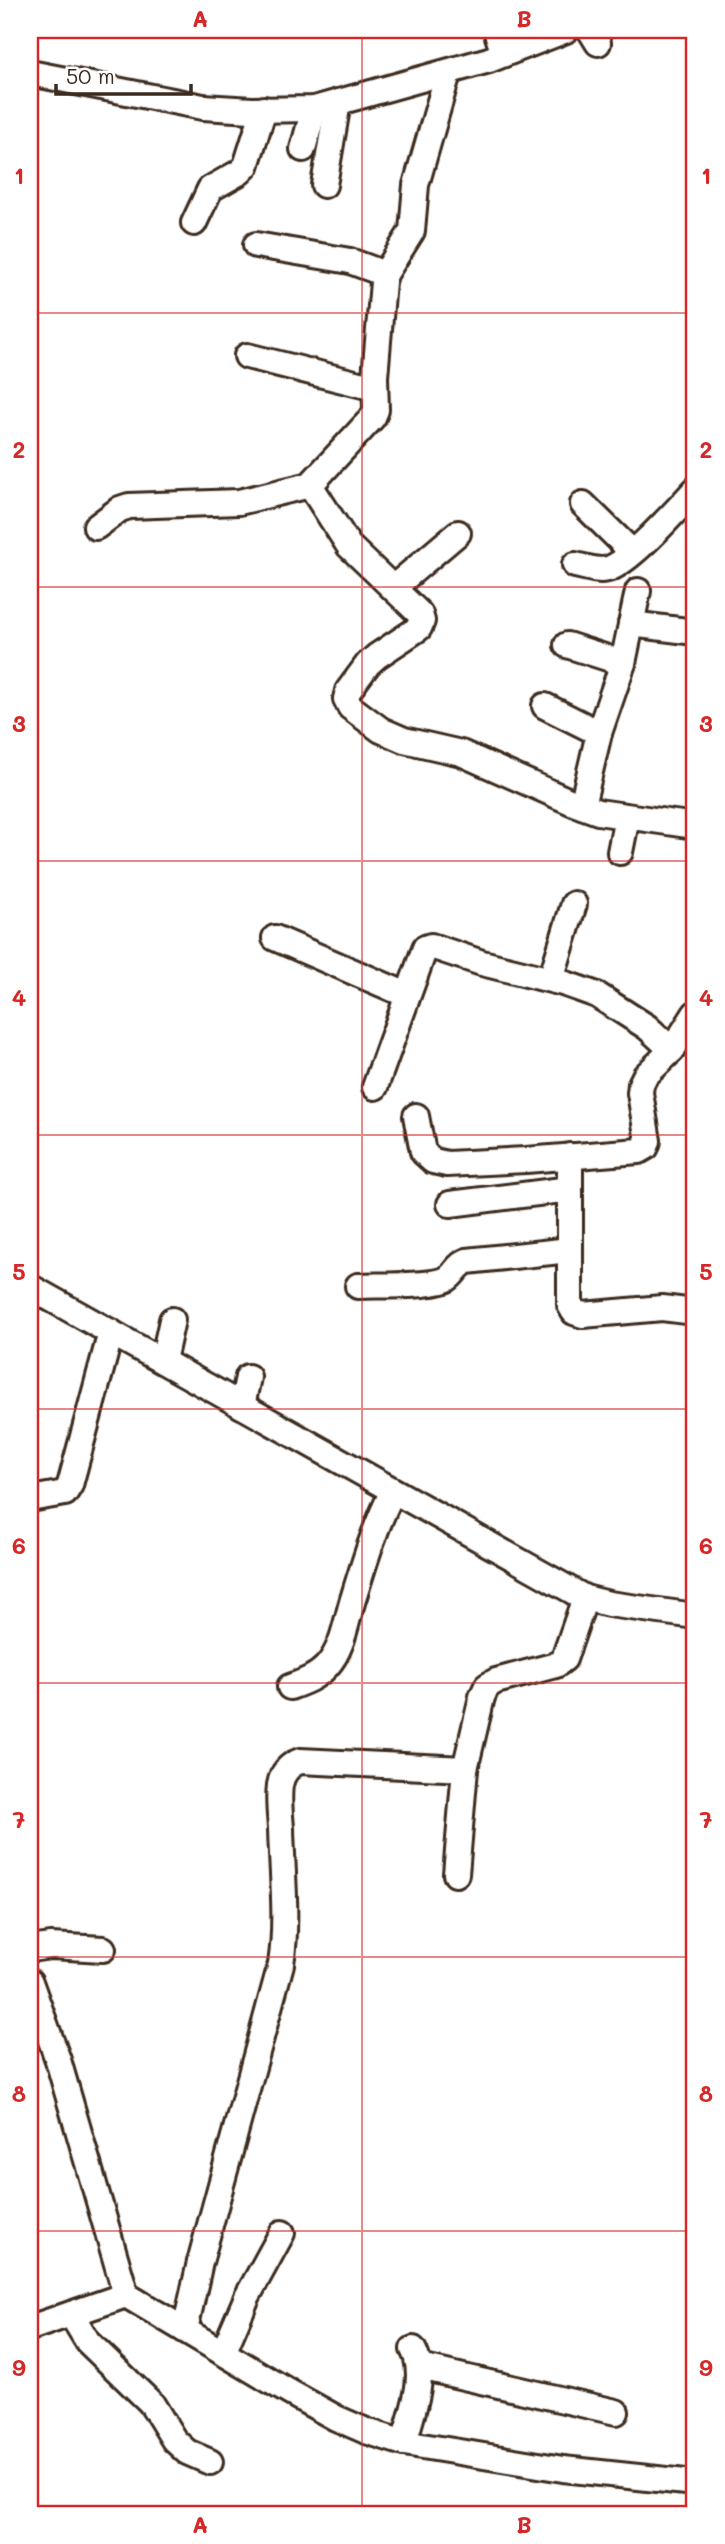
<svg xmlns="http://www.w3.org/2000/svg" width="725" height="2544" viewBox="0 0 725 2544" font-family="Mali,sans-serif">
  <rect width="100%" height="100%" fill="#fff"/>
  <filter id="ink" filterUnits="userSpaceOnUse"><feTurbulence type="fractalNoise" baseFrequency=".0143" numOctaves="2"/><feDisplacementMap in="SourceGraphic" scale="14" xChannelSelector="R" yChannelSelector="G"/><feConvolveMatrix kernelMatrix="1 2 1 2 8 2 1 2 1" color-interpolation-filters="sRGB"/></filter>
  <g filter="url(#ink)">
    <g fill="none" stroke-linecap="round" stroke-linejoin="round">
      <g stroke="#3b2a1e" stroke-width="30">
        <g id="minor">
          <polyline points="496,30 504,54"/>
          <polyline points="590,30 598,43"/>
          <polyline points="30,73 203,107 252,110 314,109 489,60 566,30"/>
          <polyline points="303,149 314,109"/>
          <polyline points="324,185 338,102"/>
          <polyline points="194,223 210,189 240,172 246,166 264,109"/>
          <polyline points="256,245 350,261 385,274"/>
          <polyline points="247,356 375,388"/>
          <polyline points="310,485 349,546 420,614 422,621 419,628 377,656 368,664 348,691 346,699 350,707 381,730 404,740 461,753 576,804 598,812 695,826"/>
          <polyline points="583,504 632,552"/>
          <polyline points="96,527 120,509 129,506 239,502 310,485 373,417 376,410 375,377 383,282 385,274 412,231 416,185 448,73"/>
          <path d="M575,565C586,567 598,572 608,569C631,562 677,509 695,490"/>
          <polyline points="393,588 458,533"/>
          <polyline points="631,624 695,632"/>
          <polyline points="567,645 623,663"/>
          <polyline points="545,706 599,733"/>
          <polyline points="582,806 599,733 623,663 638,591"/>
          <polyline points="620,852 627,817"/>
          <polyline points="275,938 407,995"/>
          <polyline points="551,979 574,904"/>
          <polyline points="375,1087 425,948 431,946 482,963 563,983 597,995 647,1027 672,1050"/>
          <polyline points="416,1116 423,1152 433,1161 447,1164 526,1160 639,1151 646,1147 648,1141 640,1093 641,1084 645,1076 672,1050 695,1014"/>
          <polyline points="570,1156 570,1305 574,1312 583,1315 662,1308 695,1312"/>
          <polyline points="450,1204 570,1189"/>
          <path d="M358,1286C377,1285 432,1287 447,1279C455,1274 457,1265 467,1261L570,1250"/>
          <polyline points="30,1287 585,1598 609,1604 695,1616"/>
          <polyline points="163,1361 172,1320"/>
          <polyline points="242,1406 248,1377"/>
          <polyline points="30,1499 65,1493 70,1485 111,1332"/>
          <path d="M290,1687C304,1682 317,1677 327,1666C344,1647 346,1620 354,1596C365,1560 376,1524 393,1491"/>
          <polyline points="456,1874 465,1769 482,1697 487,1686 496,1681 556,1665 564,1659 585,1598"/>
          <polyline points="30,1949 51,1946 103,1949"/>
          <polyline points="30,1982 58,2060 126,2295 289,2392 336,2418 366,2431 404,2443 563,2469 695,2483"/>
          <polyline points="71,2314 88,2342 152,2404 174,2440 187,2452 210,2462"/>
          <polyline points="30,2328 126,2295"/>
          <path d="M185,2330L200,2262L281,1964C288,1920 282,1873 281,1828C280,1814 278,1799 280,1785C282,1773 289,1765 300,1761L465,1769"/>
          <polyline points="223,2353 247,2297 282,2233"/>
          <polyline points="420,2367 616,2412"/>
          <path d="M404,2443C411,2414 428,2376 413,2349"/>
        </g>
      </g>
      <use href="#minor" stroke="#fff" stroke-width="24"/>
    </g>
  </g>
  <path fill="none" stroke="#d62828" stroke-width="2" stroke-opacity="0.55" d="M362,30V2514M30,313H695M30,587H695M30,861H695M30,1135H695M30,1409H695M30,1683H695M30,1957H695M30,2231H695"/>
  <rect width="725" height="2544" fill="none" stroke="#fff" stroke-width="77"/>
  <path d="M56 84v10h135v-10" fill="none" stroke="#3b2a1e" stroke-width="3.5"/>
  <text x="66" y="84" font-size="21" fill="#3b2a1e" stroke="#ffffff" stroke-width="5" paint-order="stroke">50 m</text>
  <rect x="38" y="38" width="648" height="2468" fill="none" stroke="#d62828" stroke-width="2.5"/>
  <g font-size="23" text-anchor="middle" font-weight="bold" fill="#d62828">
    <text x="200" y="27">A</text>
    <text x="524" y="27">B</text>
    <text x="19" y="184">1</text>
    <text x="706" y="184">1</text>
    <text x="19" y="458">2</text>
    <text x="706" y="458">2</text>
    <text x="19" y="732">3</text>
    <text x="706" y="732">3</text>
    <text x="19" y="1006">4</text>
    <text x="706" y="1006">4</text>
    <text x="19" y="1280">5</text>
    <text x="706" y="1280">5</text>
    <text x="19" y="1554">6</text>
    <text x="706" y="1554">6</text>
    <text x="19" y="1828">7</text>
    <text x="706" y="1828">7</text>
    <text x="19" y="2102">8</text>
    <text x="706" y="2102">8</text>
    <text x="19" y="2376">9</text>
    <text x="706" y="2376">9</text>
    <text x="200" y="2533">A</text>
    <text x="524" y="2533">B</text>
  </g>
</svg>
